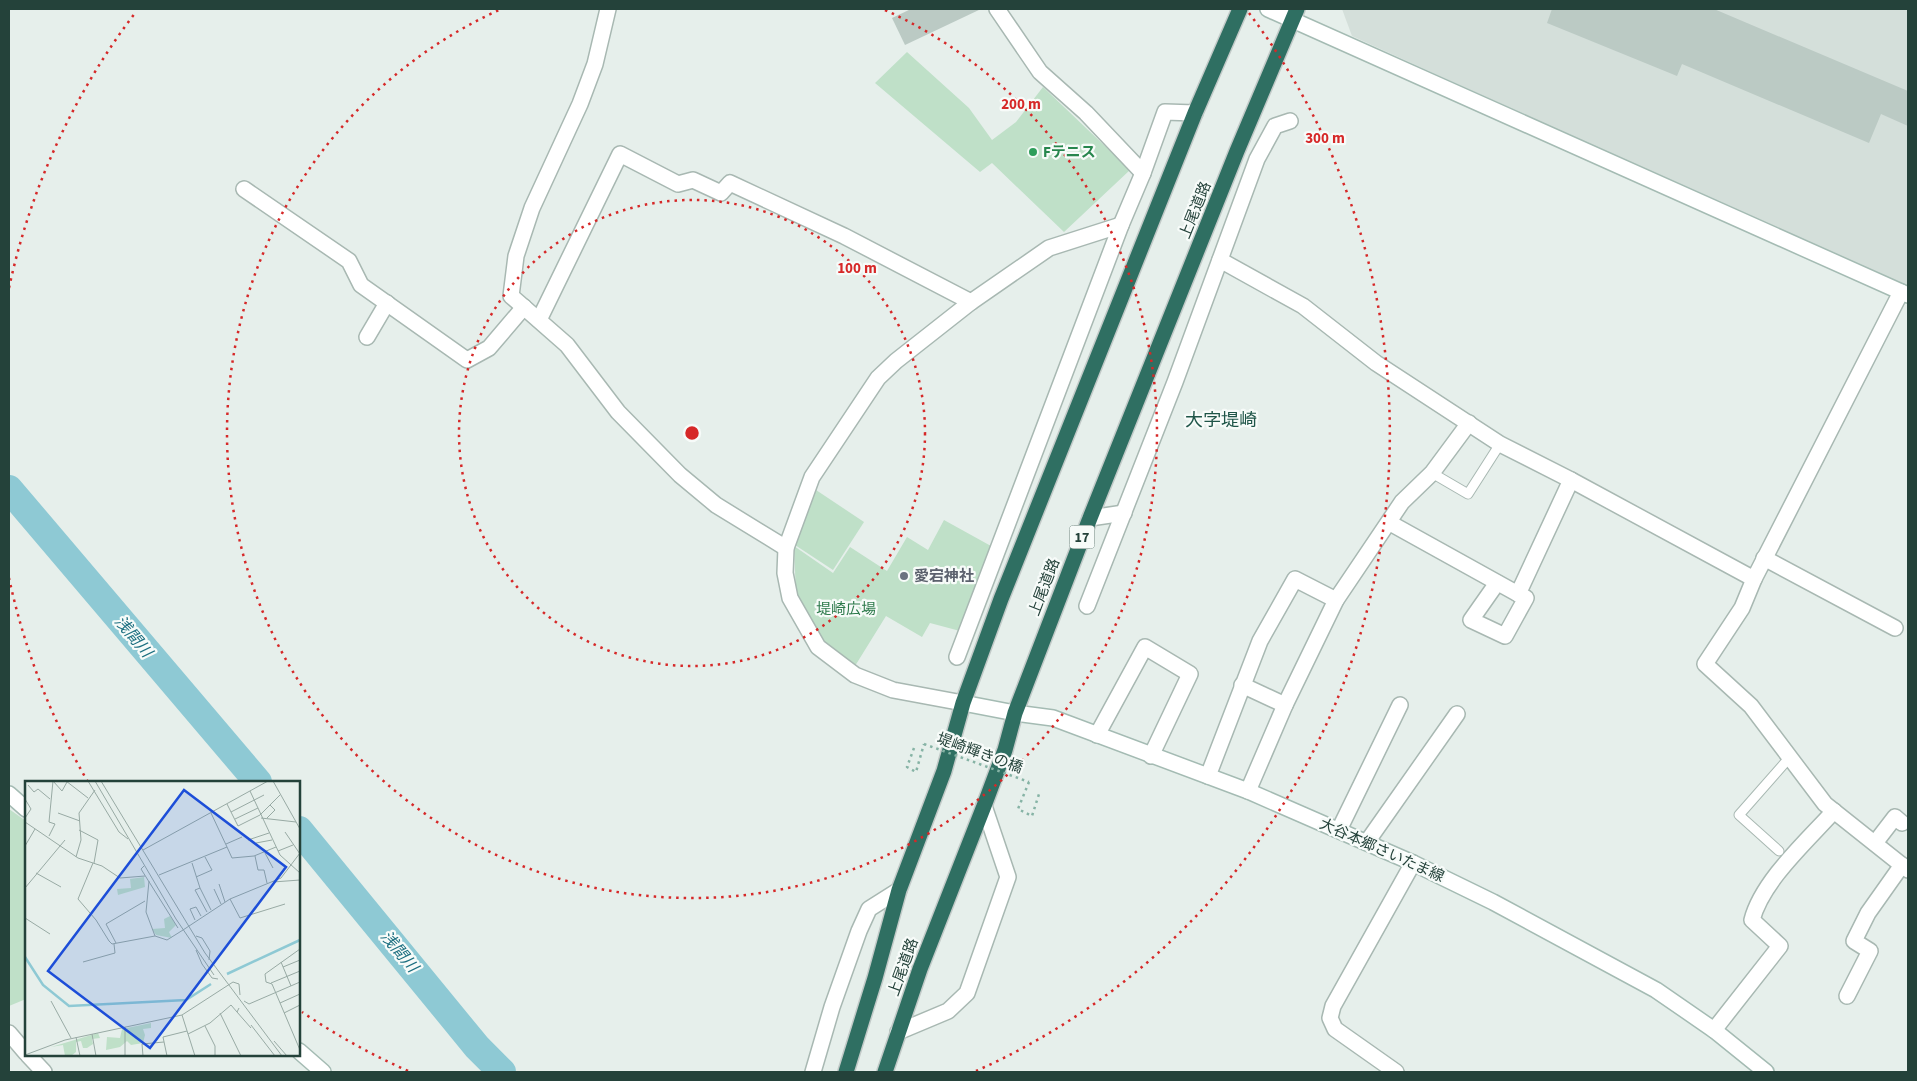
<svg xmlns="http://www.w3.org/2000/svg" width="1917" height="1081" viewBox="0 0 1917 1081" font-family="'Source Sans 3','Noto Sans JP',sans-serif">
  <rect width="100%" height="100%" fill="#e6efeb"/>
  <polygon fill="#d4dfda" points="1342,9 1908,9 1908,289 1352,36"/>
  <g fill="#bfe0c8">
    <polygon points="907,52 969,108 992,140 1016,122 1043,87 1130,170 1064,232 992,163 980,172 875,83"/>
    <polygon points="816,490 864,522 833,570 795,545"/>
    <polygon points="944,520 991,546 960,631 930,623 922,637 886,616 855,666 838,654 817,637 796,595 794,546 833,573 850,547 887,571 907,537 928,550"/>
    <polygon points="9,809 26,821 26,999 9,1006"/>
  </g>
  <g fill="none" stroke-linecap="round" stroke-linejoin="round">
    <g stroke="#8ec9d4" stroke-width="28">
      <polyline points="9,489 258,782"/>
      <polyline points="299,830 477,1047 502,1072"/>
    </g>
  </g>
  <g fill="#bbcac4">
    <polygon points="911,9 981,9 905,45 892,18"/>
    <polygon points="1552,9 1714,9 1908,91 1908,126 1881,114 1869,143 1682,64 1677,76 1547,23"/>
  </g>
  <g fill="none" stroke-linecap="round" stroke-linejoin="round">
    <g stroke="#a8b8b2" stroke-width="11">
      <g id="lane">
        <polyline points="1432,473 1468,494 1500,444"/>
        <polyline points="1779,851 1739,815 1790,757"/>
      </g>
    </g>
    <g stroke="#a8b8b2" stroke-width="18">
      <g id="street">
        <polyline points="608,9 595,64 580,104 532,208 516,256 511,296 567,345 618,412 680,475 716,505 786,548"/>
        <polyline points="997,9 1040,72 1086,113 1143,173"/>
        <polyline points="244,189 349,261 361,285 467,360 489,348 524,307"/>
        <polyline points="1220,260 1303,306 1376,363 1500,444 1571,480 1754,579 1901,292"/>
        <polyline points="539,320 620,154 678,184 693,180 721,193 730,183 844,236 971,302"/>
        <polyline points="367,337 387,303"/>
        <polyline points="1090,518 1124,513"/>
        <polyline points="1390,523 1518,594 1571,480"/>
        <polyline points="1764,558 1895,628"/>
        <polyline points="1754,579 1742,608 1705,664 1751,706 1825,804 1908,870"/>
        <polyline points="1497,583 1471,620 1505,636 1526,598 1518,594"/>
        <polyline points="1087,606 1175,382 1257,159 1275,126 1290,121"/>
        <polyline points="957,657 1121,225 1143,173 1165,112 1195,113"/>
        <polyline points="1242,685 1285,705"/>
        <polyline points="963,703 893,690 855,675 818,647 790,598 785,573 786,548 812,477 878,378 896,361 971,302 1049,248 1121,225"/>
        <polyline points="1097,735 1145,647 1190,674 1151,756"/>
        <polyline points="1208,776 1260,641 1295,579 1336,600"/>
        <polyline points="1248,791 1285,705 1336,600 1402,502 1432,473 1469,423"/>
        <polyline points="1339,830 1400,705"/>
        <polyline points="1367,842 1457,714"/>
        <polyline points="1875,843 1895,817 1902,823"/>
        <polyline points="1847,996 1870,951 1854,941 1868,913 1902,865"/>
        <path d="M1714,1030L1780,946L1752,920C1762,881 1807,841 1834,811"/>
        <polyline points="898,1032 948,1011 967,993 1008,877 984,806"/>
        <polyline points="9,1033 26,1053"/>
        <polyline points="28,1055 44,1072"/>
        <polyline points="813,1072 832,1007 859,931 869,909 899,890"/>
        <polyline points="1396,1072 1335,1029 1330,1018 1333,1006 1413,863"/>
      </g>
    </g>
    <g stroke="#a4bbb3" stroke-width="18">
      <g id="secondary">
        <polyline points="1268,9 1908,295"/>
        <polyline points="963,703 1015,713 1053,718 1248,791 1413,863 1493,902 1656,990 1714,1030 1766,1072"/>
        <polyline points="9,794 26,809"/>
        <polyline points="299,1051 323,1072"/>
      </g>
    </g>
    <g stroke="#c2cac8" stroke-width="18">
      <g id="highway">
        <polyline points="846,1072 875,978 899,890 944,771 963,703 1001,599 1195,113 1240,9"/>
        <polyline points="885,1072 920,969 984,806 1005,750 1015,713 1090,518 1237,151 1297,9"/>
      </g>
    </g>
    <g stroke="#86b3a5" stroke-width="2.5" stroke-dasharray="2.5 4" stroke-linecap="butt">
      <polyline points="914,748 907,767 916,772 924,744"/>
      <polyline points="1029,782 1018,809 1032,816 1039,794"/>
    </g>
    <use href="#lane" stroke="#fff" stroke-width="9"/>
    <use href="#street" stroke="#fff" stroke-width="15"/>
    <use href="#secondary" stroke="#fff" stroke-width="15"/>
    <use href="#highway" stroke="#2f6f62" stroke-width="15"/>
    <polyline stroke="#86b3a5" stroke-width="2.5" stroke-dasharray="2.5 4" stroke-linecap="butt" points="924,744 1029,782"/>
  </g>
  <g fill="none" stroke="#d62828" stroke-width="2.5" stroke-dasharray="2.5 5">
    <circle cx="692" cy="433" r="233"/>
    <path d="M885 10A465 465 0 1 1 499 10"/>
    <path d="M408 1071A698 698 0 0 1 302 1012M88 782A698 698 0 0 1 9 578M9 288A698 698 0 0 1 135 13M1249 13A698 698 0 0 1 976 1071"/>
  </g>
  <circle fill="#2e9e5b" stroke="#f7fbf9" stroke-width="2" cx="1033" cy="152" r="5"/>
  <circle fill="#6b7280" stroke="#f7fbf9" stroke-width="2" cx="904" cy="576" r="5"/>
  <g text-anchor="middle" stroke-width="4.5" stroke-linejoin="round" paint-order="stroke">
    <rect fill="#f7fbf9" stroke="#637a73" stroke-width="1" x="1069.5" y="525.5" width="25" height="23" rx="4"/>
    <g font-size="14" font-weight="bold" fill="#24423a">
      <text x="1082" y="542">17</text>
    </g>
    <g font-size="15" font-weight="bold" fill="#27864d" stroke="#f7fbf9" text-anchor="start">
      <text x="1043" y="157">Fテニス</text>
    </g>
    <g font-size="15" fill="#24423a" stroke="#f7fbf9">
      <text transform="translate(1195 210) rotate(-68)" y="5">上尾道路</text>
      <text transform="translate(1044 587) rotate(-69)" y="5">上尾道路</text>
      <text transform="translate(980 753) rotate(20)" y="5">堤崎輝きの橋</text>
      <text transform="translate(1382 850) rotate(24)" y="5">大谷本郷さいたま線</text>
      <text transform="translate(903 967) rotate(-70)" y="5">上尾道路</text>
    </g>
    <g font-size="15" font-weight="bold" fill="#5b616d" stroke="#f7fbf9" text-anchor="start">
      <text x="914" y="581">愛宕神社</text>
    </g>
    <g font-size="15" fill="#2d7a4b" stroke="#f7fbf9">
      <text x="846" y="614">堤崎広場</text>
    </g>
    <g font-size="16" font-style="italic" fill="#1c6f80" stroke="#f7fbf9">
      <text transform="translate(134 636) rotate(50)" y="6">浅間川</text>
      <text transform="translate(400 951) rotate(50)" y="6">浅間川</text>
    </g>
    <g font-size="18" fill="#1f5548" stroke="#f7fbf9">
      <text x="1221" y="426">大字堤崎</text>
    </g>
  </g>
  <g transform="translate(25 781)">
    <rect width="275" height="275" fill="#e6efeb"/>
    <path d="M119,96L120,106L93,114L92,108L106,107L105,98ZM145,135L151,144L144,151L147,157L131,154L127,148L140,147L139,138ZM126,242V247L118,248L120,254L118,262L106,264L102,260L95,266L81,269L82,256L95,257L97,248ZM73,252L75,257L67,258L68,263L62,267H58L56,260L51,261V271L46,275H40L38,264L26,266Z" fill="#bfe0c8"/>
    <path fill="none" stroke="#8ec9d4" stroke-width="2.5" d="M0,176L18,204L44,225L161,219L186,203M202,193L275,159"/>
    <path fill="none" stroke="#98aaa4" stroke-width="1" d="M28,0L37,10L42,1M41,0L63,17M63,0L94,51L103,58M70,0L151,138L189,194M76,0L180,172L257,275M248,0L275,48M3,4L9,11L13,8L25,18M225,10L255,74L275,92M0,18L6,28L0,37M202,23L213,45L235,34L255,14M206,31L239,14M33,32L55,40M236,37L271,41M242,37L250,29L245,24M210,38L233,27M0,41L53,77L77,85L95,97L120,95M54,49L73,59L69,82M260,51L275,73M24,55L30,43L24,41L28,0M223,59L244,52M231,62L247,59M201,63L217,56M0,65L10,48M202,66L207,77L229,75L251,66M118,69L243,0M253,70L268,64M240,72L248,87M230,75L233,89H239L242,102M51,76L56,59L54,32L70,9M68,82L53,118L71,139L84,160L87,163L130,155M167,82L175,107L186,129M119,85L116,88L153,147M11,92L36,106M134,94L202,66L186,32M171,96L187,89L180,76M124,100L121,131L130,155L142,159L158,149M248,101L275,99M194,103L200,121M0,107L40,59M175,107L170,109L182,131M189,108L196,123M205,118L215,137L260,123M0,137L25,153M170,139L165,128L171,126L176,135M158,149L205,118L256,97L275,72M171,155L177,157L185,170L184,179M91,162L81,143L120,120M275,168L240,193L241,201L247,203L275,269M171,169L177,183L187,197L193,198M58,181L90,172L89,163M256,181L266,205M258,186L275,179M246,202L275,190M26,220L46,257M219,220L224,223L275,201M255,222L275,213M214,227L212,231L226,247M195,232L216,275M259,232L275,224M157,234L170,275M226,244L250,275M180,245L190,265V275M67,253L71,275M163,253L185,242L206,224L212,231M51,256L55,275M249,260L262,275M0,274L40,259L157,234L208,201L214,203L215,214M100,275V246M118,275L117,263L139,261M142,275L138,256L162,250"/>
    <path fill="#1d4ed8" fill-opacity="0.15" stroke="#1d4ed8" stroke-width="2.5" d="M159,9L261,86L125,267L23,190Z"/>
    <rect width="275" height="275" fill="none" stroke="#24423a" stroke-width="2.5"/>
  </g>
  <circle cx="692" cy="433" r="8" fill="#d62828" stroke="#f7fbf9" stroke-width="2.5"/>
  <g font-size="15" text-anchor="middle" font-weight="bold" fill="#d62828" stroke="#f7fbf9" stroke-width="4.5" stroke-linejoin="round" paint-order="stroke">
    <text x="1021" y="109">200 m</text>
    <text x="1325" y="143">300 m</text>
    <text x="857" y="273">100 m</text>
  </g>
  <rect width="1917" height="1081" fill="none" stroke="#24423a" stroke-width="20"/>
</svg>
